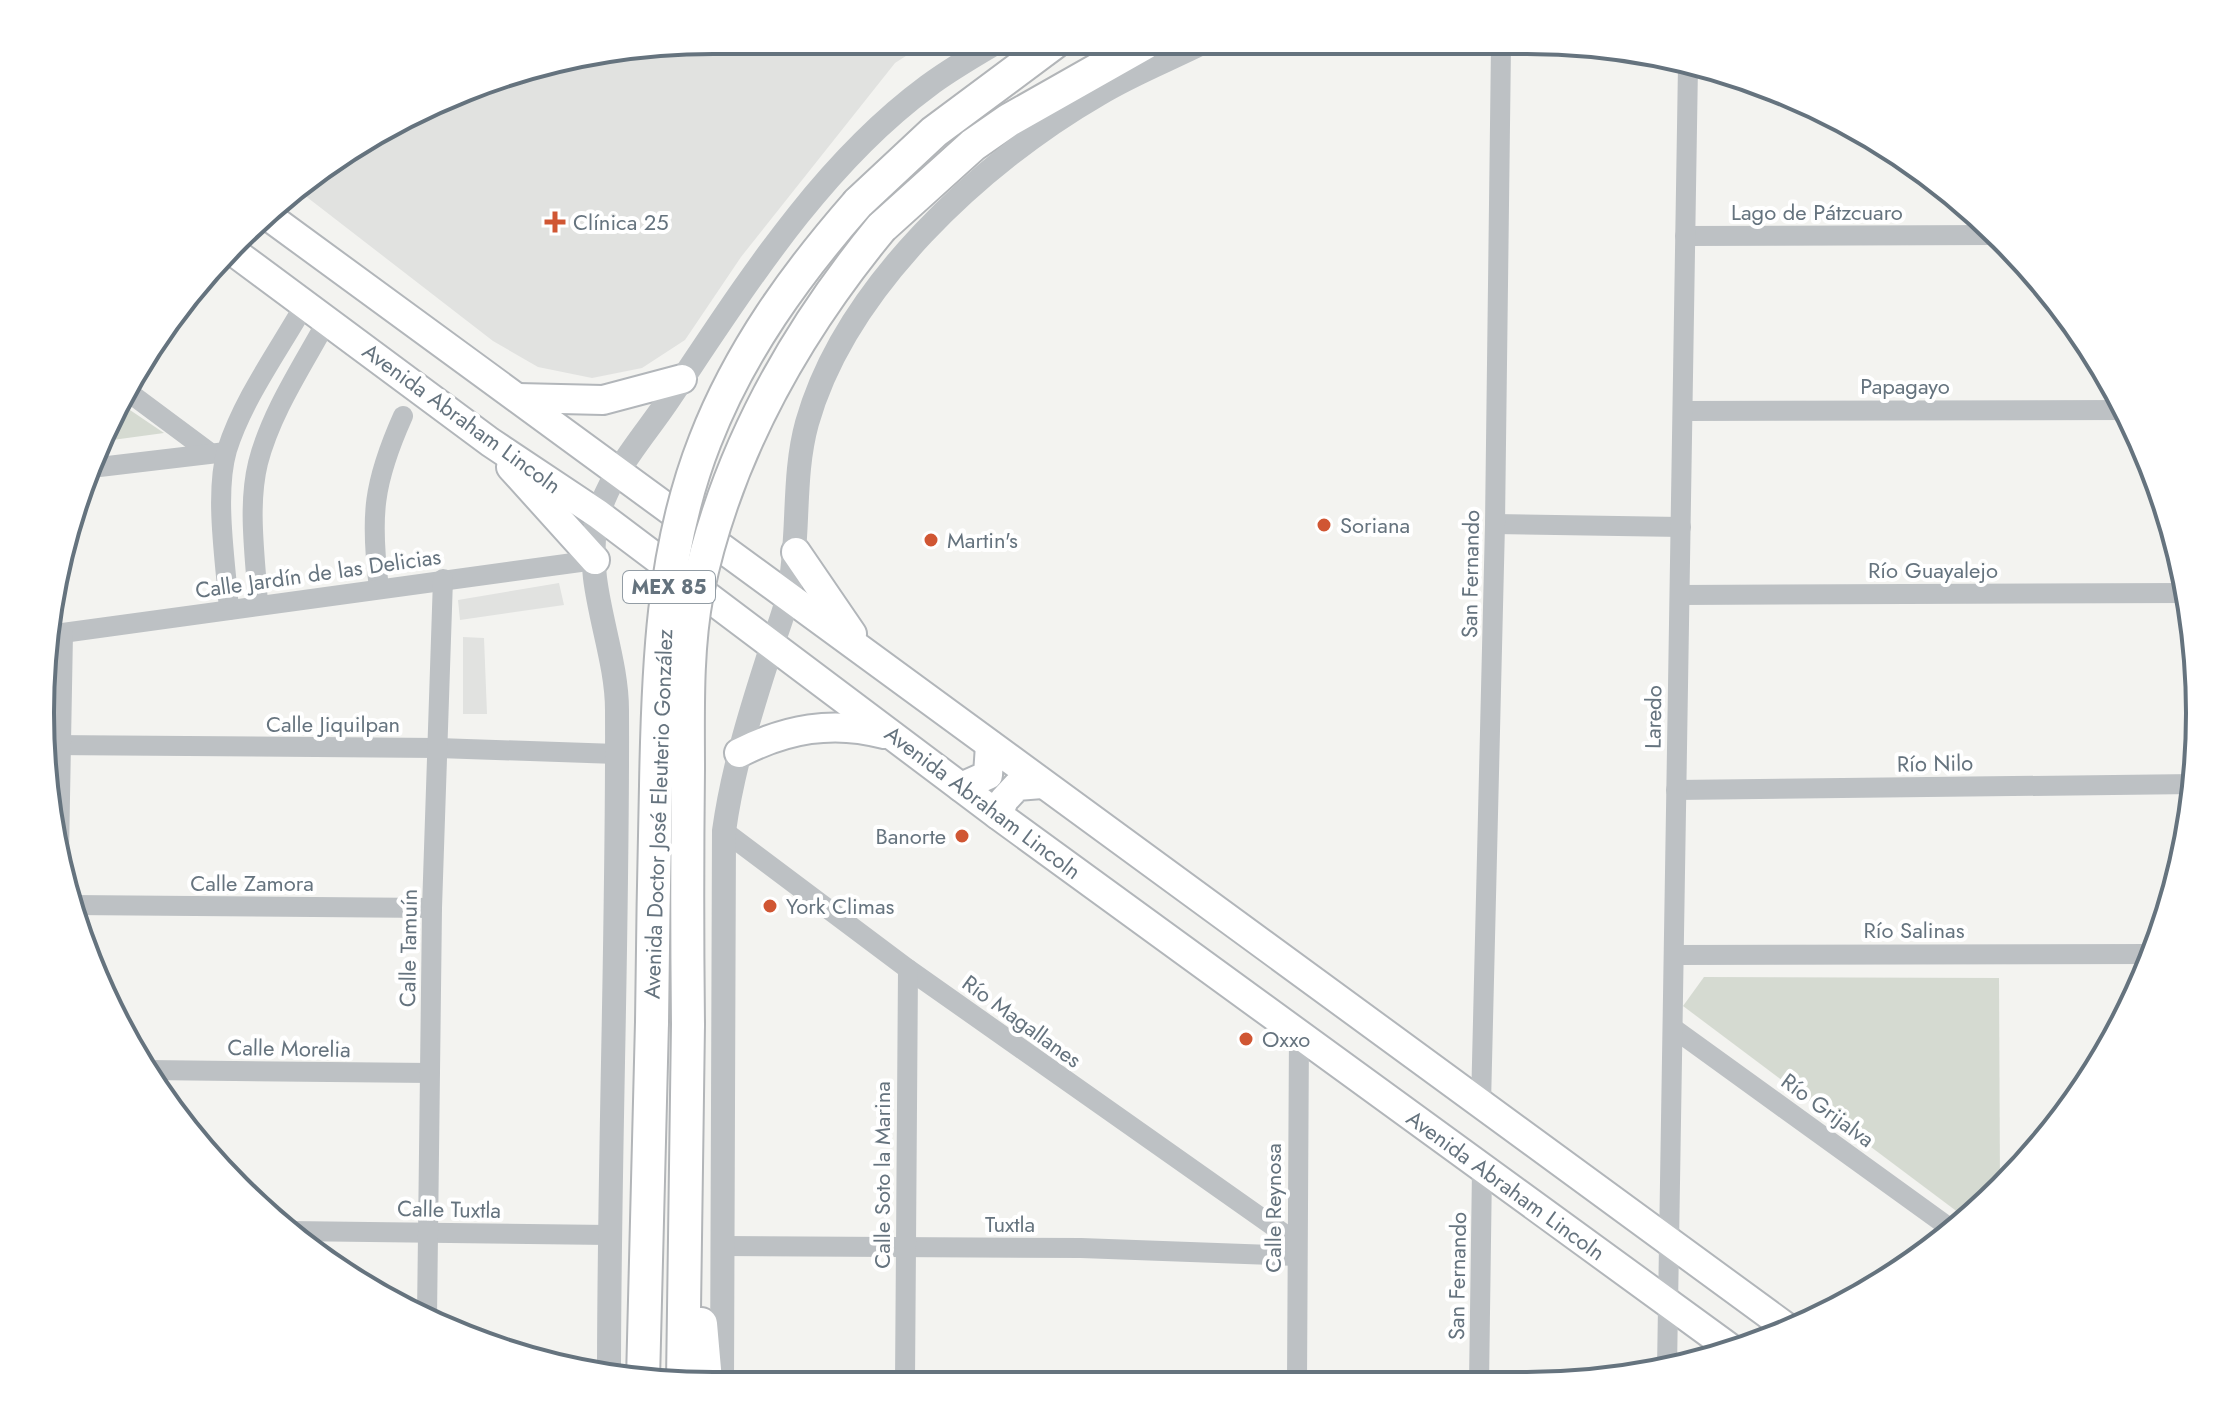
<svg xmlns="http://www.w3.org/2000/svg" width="2240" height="1426" viewBox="0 0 2240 1426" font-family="Jost,sans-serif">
  <rect width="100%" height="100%" fill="#f3f3f0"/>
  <g fill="#e1e2e0">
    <polygon points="713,40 929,41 895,63 741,257 685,340 642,368 592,378 538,367 493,341 299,191 339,154 497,76"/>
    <polygon points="559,583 564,605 460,620 458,600"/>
    <polygon points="463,637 484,638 487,714 463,714"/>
  </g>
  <g fill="#d5dad1">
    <polygon points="124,406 164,433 105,441"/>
    <polygon points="1704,977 1999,978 2000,1188 1967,1219 1683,1006"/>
  </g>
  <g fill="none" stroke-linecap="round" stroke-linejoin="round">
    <g stroke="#b2b6ba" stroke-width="32">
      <g id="secondary">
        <polyline points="271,218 1790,1330"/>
        <polyline points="234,252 490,442 598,514 998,815 1734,1351"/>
        <polyline points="518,398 603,400 682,379"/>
        <polyline points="511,467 595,560"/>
        <polyline points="796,552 852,634"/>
        <path d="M739,753C786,729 832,720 884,734"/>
        <polyline points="961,787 988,775 990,745"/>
        <polyline points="998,815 1004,800 1017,786 1042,784"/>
      </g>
    </g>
    <g stroke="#b2b5b8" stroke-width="36">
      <g id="trunk">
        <polyline points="858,203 934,132 1055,42"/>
        <polyline points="881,228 973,145 1009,120 1145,43"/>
        <polyline points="701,1324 706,1381"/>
        <polyline points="643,1380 652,1022"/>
        <polyline points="683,1381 688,1024"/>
      </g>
    </g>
    <g stroke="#bdc1c4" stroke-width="20">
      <polyline points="1685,236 1997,235"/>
      <polyline points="131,394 209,452"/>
      <polyline points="1683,411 2127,410"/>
      <polyline points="91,468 226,452"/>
      <polyline points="1495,524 1681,527"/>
      <path d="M379,588C370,516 373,483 403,416"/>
      <polyline points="1680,595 2186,593"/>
      <path d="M258,605C256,560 247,508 258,463C271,412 303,365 328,319"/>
      <path d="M229,610C226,564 214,495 227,450C243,399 279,350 305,304"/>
      <polyline points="48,635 595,560"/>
      <polyline points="49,745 438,748 617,754"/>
      <polyline points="1676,790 2195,784"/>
      <polyline points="724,831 908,969 1297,1243"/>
      <polyline points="59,853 63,633"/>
      <polyline points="71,905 432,908"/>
      <polyline points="1674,955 2153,954"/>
      <polyline points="1673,1028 1954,1231"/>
      <polyline points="147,1070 430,1073"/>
      <polyline points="1481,1104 1495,524 1501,45"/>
      <polyline points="289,1231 609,1235"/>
      <polyline points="723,1246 1081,1248 1297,1256"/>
      <polyline points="427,1317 432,908 443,579"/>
      <polyline points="1667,1369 1688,65"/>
      <polyline points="905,1382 908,969"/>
      <polyline points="1297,1383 1299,1033"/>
      <polyline points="1479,1384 1482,1169"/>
    </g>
    <g stroke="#bdc1c4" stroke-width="24">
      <path d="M609,1376C609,1154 618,932 617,710C617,649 584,585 596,525C604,480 642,439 667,402C742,291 818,167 928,86C949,70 974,56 997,42"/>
      <path d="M722,1381L724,831C732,773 749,717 767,661C774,638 784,615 789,592C800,536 792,477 807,423C845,288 981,162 1099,94C1132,74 1168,60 1202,43"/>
    </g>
    <use href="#secondary" stroke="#fff" stroke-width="28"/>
    <use href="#trunk" stroke="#fff" stroke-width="32"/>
    <g stroke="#b2b5b8" stroke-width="36" stroke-linecap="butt">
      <g id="trunk-bridge">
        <path d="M652,1022C653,943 654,865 656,786C658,670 662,550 705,441C740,351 795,275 858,203"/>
        <path d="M688,1024C687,939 687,854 688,769C688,711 686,651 697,593C725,457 793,335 881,228"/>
      </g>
    </g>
    <use href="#trunk-bridge" stroke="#fff" stroke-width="32"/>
  </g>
  <g fill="#d05633" stroke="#fff" stroke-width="3">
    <path d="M551 210h8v8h8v8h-8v8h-8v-8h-8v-8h8z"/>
    <circle cx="1324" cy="525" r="8"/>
    <circle cx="931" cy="540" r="8"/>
    <circle cx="962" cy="836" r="8"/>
    <circle cx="770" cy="906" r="8"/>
    <circle cx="1246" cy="1039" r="8"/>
  </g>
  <g text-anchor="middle" stroke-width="8" stroke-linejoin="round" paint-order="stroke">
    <rect fill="#fff" stroke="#939da5" stroke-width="2" x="623" y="571" width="92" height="32" rx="6"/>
    <g font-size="20" font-weight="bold" fill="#65737e">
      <text x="669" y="594">MEX 85</text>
    </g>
    <g font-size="22" fill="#65737e" stroke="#fff">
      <text x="1817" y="220">Lago de Pátzcuaro</text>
      <text x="1905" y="394">Papagayo</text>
      <text transform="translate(462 418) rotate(36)" y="8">Avenida Abraham Lincoln</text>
      <text x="1933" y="578">Río Guayalejo</text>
      <text transform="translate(318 573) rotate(-8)" y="8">Calle Jardín de las Delicias</text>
      <text transform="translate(1470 574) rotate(-89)" y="8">San Fernando</text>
      <text transform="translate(1653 717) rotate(-89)" y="8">Laredo</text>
      <text x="333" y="732">Calle Jiquilpan</text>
      <text transform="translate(1935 763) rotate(-1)" y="8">Río Nilo</text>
      <text transform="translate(983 802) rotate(37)" y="8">Avenida Abraham Lincoln</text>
      <text transform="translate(658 814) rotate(-88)" y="8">Avenida Doctor José Eleuterio González</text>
      <text x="252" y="891">Calle Zamora</text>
      <text x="1914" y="938">Río Salinas</text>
      <text transform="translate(408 948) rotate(-89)" y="8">Calle Tamuín</text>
      <text transform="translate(1022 1021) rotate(36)" y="8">Río Magallanes</text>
      <text transform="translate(289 1048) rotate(1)" y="8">Calle Morelia</text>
      <text transform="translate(1828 1110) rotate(36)" y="8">Río Grijalva</text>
      <text transform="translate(882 1175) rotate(-90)" y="8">Calle Soto la Marina</text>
      <text transform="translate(1506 1185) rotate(36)" y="8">Avenida Abraham Lincoln</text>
      <text transform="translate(1273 1208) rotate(-90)" y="8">Calle Reynosa</text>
      <text transform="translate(449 1209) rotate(1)" y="8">Calle Tuxtla</text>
      <text x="1010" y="1232">Tuxtla</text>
      <text transform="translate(1457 1276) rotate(-89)" y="8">San Fernando</text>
    </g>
    <g font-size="22" fill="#65737e" stroke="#fff" text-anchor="start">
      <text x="573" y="230">Clínica 25</text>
      <text x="1340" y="533">Soriana</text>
      <text x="947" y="548">Martin's</text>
      <text x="946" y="844" text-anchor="end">Banorte</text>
      <text x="786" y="914">York Climas</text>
      <text x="1262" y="1047">Oxxo</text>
    </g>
  </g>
  <path d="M0 0H2240V1426H0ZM713 54H1527A659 659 0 0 1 2186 713V713A659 659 0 0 1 1527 1372H713A659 659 0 0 1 54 713V713A659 659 0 0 1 713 54Z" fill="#fff" fill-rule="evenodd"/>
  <path fill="none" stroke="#65737e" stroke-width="4" d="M713 54H1527A659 659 0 0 1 2186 713V713A659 659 0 0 1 1527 1372H713A659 659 0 0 1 54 713V713A659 659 0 0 1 713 54Z"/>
</svg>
